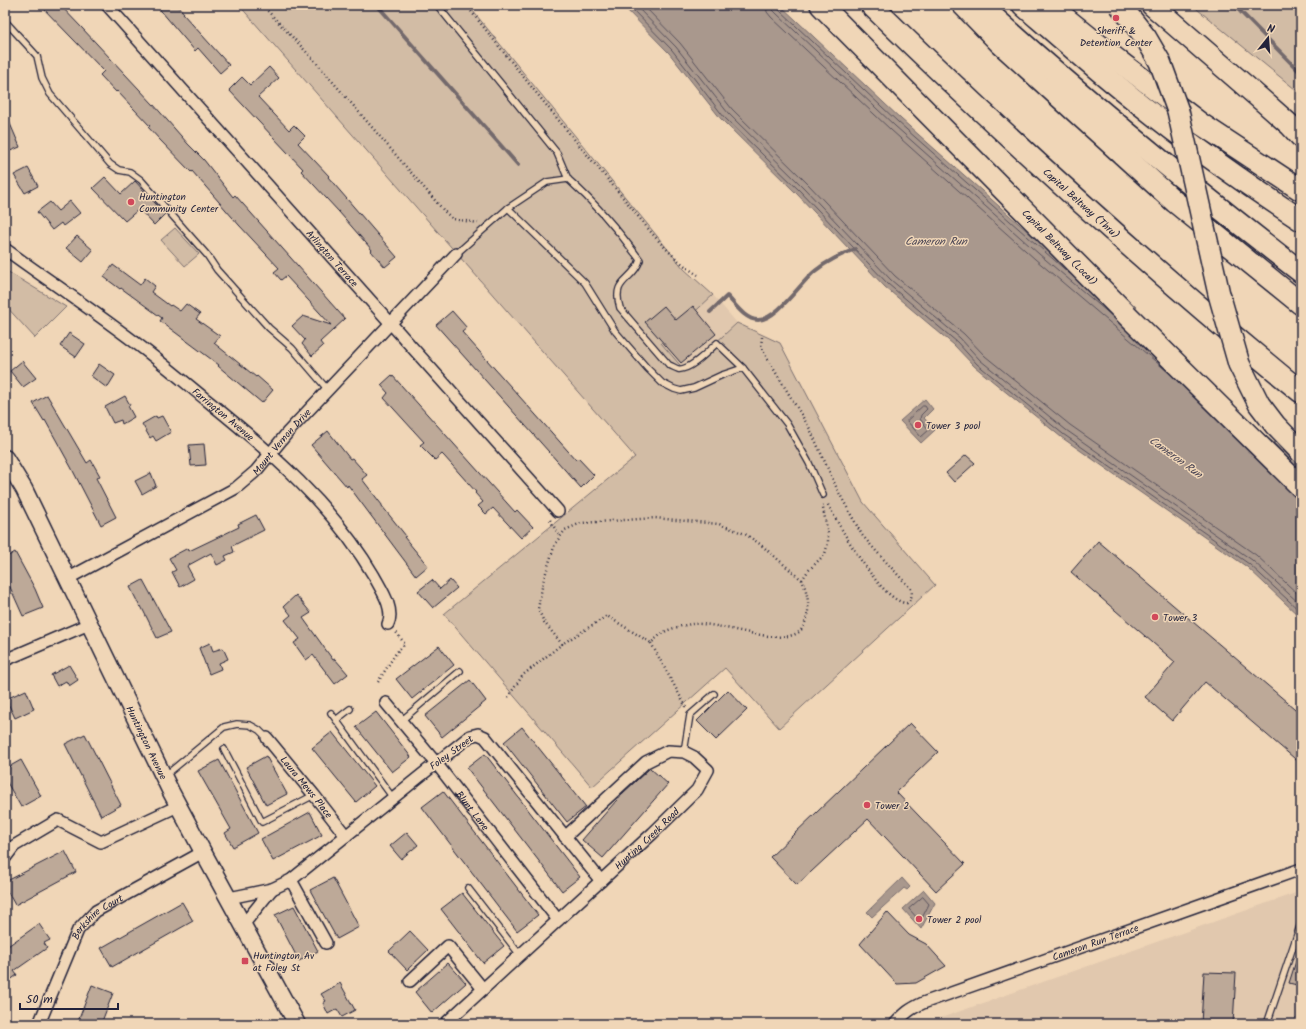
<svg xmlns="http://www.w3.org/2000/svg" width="1306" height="1029" viewBox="0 0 1306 1029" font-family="Kalam,sans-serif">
  <rect width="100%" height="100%" fill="#f0d6b7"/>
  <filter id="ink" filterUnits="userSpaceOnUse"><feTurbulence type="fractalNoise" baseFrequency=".025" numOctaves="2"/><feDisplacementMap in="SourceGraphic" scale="8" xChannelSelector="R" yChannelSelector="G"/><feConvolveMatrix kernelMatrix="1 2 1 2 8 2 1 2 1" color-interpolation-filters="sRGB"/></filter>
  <g filter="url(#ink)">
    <g fill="#e1c8ae">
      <polygon points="713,295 737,323 685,371 660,343"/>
      <polygon points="1301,891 1301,1024 924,1024"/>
    </g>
    <g fill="#d2bca5" stroke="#7a6f70">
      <polygon points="239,5 468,5 684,269 713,295 661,343 685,371 737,323 780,343 863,502 935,585 779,728 725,668 592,787 444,614 635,457"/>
      <polygon points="1192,5 1301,5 1301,94"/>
      <polygon points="175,228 199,254 185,266 161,240"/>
      <polygon points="5,270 66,307 35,338 5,305"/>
    </g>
    <g fill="#a9988d" stroke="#73696c">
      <polygon points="622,5 780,5 901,119 1045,247 1301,466 1301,618 1247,567 1061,437 974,366 954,345 885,287 797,194 721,119 669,53"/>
      <polygon points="925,399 933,409 924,418 935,430 921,443 900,421"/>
      <polygon points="902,878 910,887 907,890 904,888 872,917 867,912"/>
      <polygon points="924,890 935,903 921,929 903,909"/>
    </g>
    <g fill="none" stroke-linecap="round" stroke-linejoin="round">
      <g stroke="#58515c" stroke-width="1">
        <polyline points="628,5 672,50 724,117 800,191 888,284 957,342 977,364 1063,434 1249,564 1301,612"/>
        <polyline points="635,5 676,47 728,113 804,188 891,280 960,338 980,360 1066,430 1252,560 1301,605"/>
        <polyline points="643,5 680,43 732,109 808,184 895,276 964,334 985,356 1070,425 1256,555 1301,597"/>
        <polyline points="766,5 767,12 771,17 891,130 1035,259 1168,372"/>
        <polyline points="772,5 773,10 776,13 895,126 1039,254 1112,316"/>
        <polyline points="778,5 779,10 898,122 1070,274"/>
        <polygon points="923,406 925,406 927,409 921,415 920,419 929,430 921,437 907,421"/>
        <polygon points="923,897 929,904 921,920 919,920 909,909"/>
      </g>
      <g stroke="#73696c" stroke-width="4">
        <polyline points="377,5 518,165"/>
        <polyline points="1234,5 1301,73"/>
        <path d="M710,312L727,296C735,304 745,320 758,320C777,320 801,282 815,271C827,261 841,255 855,249"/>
      </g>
    </g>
    <g fill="#bda998" stroke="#22223b">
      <polygon points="40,5 60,5 82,28 153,104 188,144 204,160 233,197 235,195 345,319 320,342 323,346 312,356 302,344 305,340 292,326 303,316 331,325 286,276 281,280 274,272 279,268 239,225 192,171 191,172 160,140 148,127 150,126 117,91 116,92 100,75 104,71"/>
      <polygon points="156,5 177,5 184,13 183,14 229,65 220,73 198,48 195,51"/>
      <polygon points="269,67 279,78 258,97 289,130 294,125 305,136 298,143 329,176 328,177 397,257 385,267 371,251 372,250 339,212 301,171 303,169 229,90 242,77 250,85"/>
      <polygon points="5,112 20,147 5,153"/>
      <polygon points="28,168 38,186 25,193 14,175"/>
      <polygon points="105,177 121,194 135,181 165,214 154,225 139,209 125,221 93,188"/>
      <polygon points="70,201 80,213 63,226 61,223 52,230 37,212 50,202 58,211"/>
      <polygon points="77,236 93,250 83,262 66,248"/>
      <polygon points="113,265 140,285 145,278 155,286 151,292 170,306 171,305 180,311 186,304 200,314 196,319 220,336 214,343 256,377 257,376 273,390 262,403 218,366 219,365 160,321 162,318 121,288 120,289 104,277"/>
      <polygon points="664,306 676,320 693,306 716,334 681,363 645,322"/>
      <polygon points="452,311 467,328 462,332 576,460 578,458 594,475 581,488 436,325"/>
      <polygon points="69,333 85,344 76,357 60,346"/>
      <polygon points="22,361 36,378 23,387 10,371"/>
      <polygon points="99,364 115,375 107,388 91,376"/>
      <polygon points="392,375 515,512 517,510 533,527 521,538 493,508 486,514 478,506 483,502 475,493 476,492 444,456 442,454 435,460 420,445 424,442 384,398 388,393 381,385"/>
      <polygon points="47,395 87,463 91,460 100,476 96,478 116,517 101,525 71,467 45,420 44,421 33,403"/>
      <polygon points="125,396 130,405 128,406 134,417 122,424 121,420 113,423 105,407"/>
      <polygon points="156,416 157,418 162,416 171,432 156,441 153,436 150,438 142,424"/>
      <polygon points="328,431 350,459 352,458 367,475 362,479 382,505 382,506 406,536 404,537 428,566 416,576 348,485 347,487 311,445"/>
      <polygon points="204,444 206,465 191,466 189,445"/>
      <polygon points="966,455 975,463 954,482 946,473"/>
      <polygon points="151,473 156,486 142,494 135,481"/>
      <polygon points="256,515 264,530 232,546 234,552 225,556 227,560 217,565 211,553 187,566 194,579 180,587 172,572 176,570 169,558 188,548 189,551 239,527 238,524"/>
      <polygon points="1098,541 1301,714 1301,764 1205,682 1172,721 1145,697 1175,662 1071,572"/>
      <polygon points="15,552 35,589 43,608 23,616 5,576 5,558"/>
      <polygon points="143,580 171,632 157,638 141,606 140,607 130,587"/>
      <polygon points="432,580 440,589 450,580 457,588 433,608 418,591"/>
      <polygon points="296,595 311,613 303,618 333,660 335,659 348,674 335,684 313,655 306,660 294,643 300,639 285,620 291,615 284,606"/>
      <polygon points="210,643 213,651 223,648 228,659 219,663 221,669 209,674 199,648"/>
      <polygon points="439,646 454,665 412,699 396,679"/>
      <polygon points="69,665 78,680 69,686 66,681 57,686 51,675"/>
      <polygon points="470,680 486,701 442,737 425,716"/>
      <polygon points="26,690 34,709 15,718 6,699"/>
      <polygon points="728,690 747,710 716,740 697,721"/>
      <polygon points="376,712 411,757 392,772 356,727"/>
      <polygon points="910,723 938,752 896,792 965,864 936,891 868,819 797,885 770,857"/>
      <polygon points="522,727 586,807 567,822 504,742"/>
      <polygon points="332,732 375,786 356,802 312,748"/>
      <polygon points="85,734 121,805 101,816 65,744"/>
      <polygon points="485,754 580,877 562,891 467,768"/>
      <polygon points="266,756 287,794 266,805 246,767"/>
      <polygon points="21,760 41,796 21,807 5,779 5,769"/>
      <polygon points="219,760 258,833 233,847 225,833 231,829 198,771"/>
      <polygon points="650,768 668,784 603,858 582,840 623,793"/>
      <polygon points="443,791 538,915 517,931 422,807"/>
      <polygon points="310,812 322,835 273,861 261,839"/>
      <polygon points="407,832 418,845 401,859 390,846"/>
      <polygon points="65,851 76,872 15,905 5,887 5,882"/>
      <polygon points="333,878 359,927 337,939 310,890"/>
      <polygon points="462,893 504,946 483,963 441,909"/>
      <polygon points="182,902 193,921 112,967 101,948"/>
      <polygon points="294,906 318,951 299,961 275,915"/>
      <polygon points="887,912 909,935 926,944 946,966 916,983 897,984 860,944"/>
      <polygon points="39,924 50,940 44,943 47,948 14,971 17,975 5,984 5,948"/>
      <polygon points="410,931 428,950 407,970 389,951"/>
      <polygon points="1299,952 1301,952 1301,986 1289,983"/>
      <polygon points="448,963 466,983 432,1013 415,992"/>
      <polygon points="1204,972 1236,973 1233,1024 1201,1024"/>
      <polygon points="340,983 355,1010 342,1017 337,1009 328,1014 323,1003 326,1001 321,994"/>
      <polygon points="92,985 113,993 101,1024 77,1024"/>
    </g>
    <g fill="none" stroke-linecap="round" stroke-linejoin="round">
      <g stroke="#22223b" stroke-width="8">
        <g id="lane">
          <polyline points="437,5 557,153 568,179"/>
          <polyline points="5,21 37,56 42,78 50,94 110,164 119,170 130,172 141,180 207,255 217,270 269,328 292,348 328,390"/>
          <polyline points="508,208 585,283 615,331 647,368 662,383 674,389 681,391 694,388 722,375 743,368 787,424 809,463 823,495"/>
          <path d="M456,254L508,208L547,182L568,179C595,203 619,231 640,260C633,282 611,278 620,308L669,365C672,366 675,368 678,369C690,371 708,351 717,343L743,368"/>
          <polyline points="331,713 393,798"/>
          <polyline points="336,720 350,709"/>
          <polyline points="402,720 460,671"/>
          <polyline points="224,749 262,822 314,795"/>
          <polyline points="684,752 690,715 714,694"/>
          <polyline points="166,775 224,727 237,724 250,725 259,730 267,738"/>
          <polyline points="468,888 520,955"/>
          <polyline points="1267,1024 1301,923"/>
        </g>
      </g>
      <g stroke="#22223b" stroke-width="14">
        <g id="street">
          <path id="s1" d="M107,5L558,511"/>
          <path id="s2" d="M5,249C52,283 100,315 145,350C167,367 187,384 209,402C271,452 333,506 374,576C381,589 395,609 388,624"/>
          <path id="s3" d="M67,579L236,488L256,471L288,432L456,254"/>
          <polyline points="5,660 89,624"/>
          <path id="s4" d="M386,703L436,763L558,920"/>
          <path id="s5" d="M267,738L314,795L346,836"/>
          <polyline points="5,858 14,846 58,820 101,842 178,806"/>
          <polyline points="291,880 326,943"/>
          <polyline points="229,898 272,889 291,880 470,736 478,734 485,737 601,881"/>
          <polyline points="243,925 272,889"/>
          <polyline points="410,981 448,946 483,989"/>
          <path id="s6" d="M39,1024L78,930L96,911L203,852"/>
          <path id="s7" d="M445,1024L653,833L697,790L708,770L694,757L684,752L668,751L646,762L565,837"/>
          <path id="s8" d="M895,1024C905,1013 910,1009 923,1003L1301,869"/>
        </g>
      </g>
      <g stroke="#22223b" stroke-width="19">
        <g id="secondary">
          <path id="s9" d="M5,458L24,489L171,792L203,852L297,1024"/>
        </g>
      </g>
      <g stroke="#22223b" stroke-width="24">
        <g id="highway">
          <path id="s10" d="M821,5L1130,318L1301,487"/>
          <path id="s11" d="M871,5C1009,140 1152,270 1301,392"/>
          <polyline points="963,5 999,42 1175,202 1301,304"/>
          <path d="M1023,5C1062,39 1100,73 1141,105C1192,146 1246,184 1301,220"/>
          <polyline points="1049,5 1120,62 1201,124 1301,190"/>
          <polyline points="1152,5 1264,102 1290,125 1301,137"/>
          <path d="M988,12C1088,103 1194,189 1301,272"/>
        </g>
      </g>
      <g stroke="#22223b" stroke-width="2.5" stroke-dasharray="1 3" stroke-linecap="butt">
        <polyline points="262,5 314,60 445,212 453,219 478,223"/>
        <path d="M466,5C517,69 568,133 621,195C644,223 667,256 698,275"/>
        <path d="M762,337L761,347L767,358L810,429L838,491L862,535L876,551L911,589C913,595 911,599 907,603C881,603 839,525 827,503"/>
        <polyline points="550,520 560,537"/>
        <polyline points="802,580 808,571 825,554 828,543 828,534 822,503"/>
        <polyline points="651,643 686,707"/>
        <polyline points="378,682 396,653 405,644 395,631"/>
        <path d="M508,697L523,675L562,644L544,622L538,609L543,582L555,544L565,530L581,523L655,518L719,524L745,534L760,544L802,580C807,591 810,605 807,616C806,621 803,629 799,632C778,647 718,621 692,624C684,625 673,628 666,631C660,634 656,639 651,643L607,616L562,644"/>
      </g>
      <use href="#lane" stroke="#f0d6b7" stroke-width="5.5"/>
      <use href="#street" stroke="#f0d6b7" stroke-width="11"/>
      <use href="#secondary" stroke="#f0d6b7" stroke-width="16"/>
      <use href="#highway" stroke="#f0d6b7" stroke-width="21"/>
      <g stroke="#22223b" stroke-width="24" stroke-linecap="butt">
        <polyline id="highway-bridge" points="1120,5 1146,38 1160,62 1178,111 1219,294 1239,364 1259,404 1275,425 1301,452"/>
      </g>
      <use href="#highway-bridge" stroke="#f0d6b7" stroke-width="21"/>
    </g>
  </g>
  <g fill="#d1495b" stroke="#f0d6b7" stroke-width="1.5">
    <circle cx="1116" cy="18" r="4"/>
    <circle cx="131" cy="202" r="4"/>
    <circle cx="918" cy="425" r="4"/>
    <circle cx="1155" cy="617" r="4"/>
    <circle cx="867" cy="805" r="4"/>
    <circle cx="919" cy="919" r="4"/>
    <rect x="241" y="957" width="8" height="8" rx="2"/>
  </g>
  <g text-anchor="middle" stroke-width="3" stroke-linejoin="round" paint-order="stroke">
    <g font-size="10" fill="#22223b" stroke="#f0d6b7" text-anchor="start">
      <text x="1116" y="34" text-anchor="middle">Sheriff &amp;<tspan x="1116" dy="12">Detention Center</tspan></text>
      <text x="139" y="200">Huntington<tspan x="139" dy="12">Community Center</tspan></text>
      <text x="926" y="429">Tower 3 pool</text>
      <text x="1163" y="621">Tower 3</text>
      <text x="875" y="809">Tower 2</text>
      <text x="927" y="923">Tower 2 pool</text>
      <text x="253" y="959">Huntington Av<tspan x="253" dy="12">at Foley St</tspan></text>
    </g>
    <g font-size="10" fill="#22223b" stroke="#f0d6b7">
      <text dy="4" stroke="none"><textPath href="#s11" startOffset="289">Capital Beltway (Thru)</textPath></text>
      <text dy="4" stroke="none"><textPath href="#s10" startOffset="340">Capital Beltway (Local)</textPath></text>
      <text dy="4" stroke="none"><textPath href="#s1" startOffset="339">Arlington Terrace</textPath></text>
      <text dy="4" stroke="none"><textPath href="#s2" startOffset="274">Farrington Avenue</textPath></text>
      <text dy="4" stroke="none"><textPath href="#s3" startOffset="257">Mount Vernon Drive</textPath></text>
      <text dy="4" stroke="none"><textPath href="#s9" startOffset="318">Huntington Avenue</textPath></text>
      <text transform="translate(451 752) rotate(-36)" y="4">Foley Street</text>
      <text dy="4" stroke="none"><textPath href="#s5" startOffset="63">Laura Mews Place</textPath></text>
      <text dy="4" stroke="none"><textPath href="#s4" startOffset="138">Blunt Lane</textPath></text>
      <text dy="4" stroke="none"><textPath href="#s7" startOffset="274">Hunting Creek Road</textPath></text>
      <text dy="4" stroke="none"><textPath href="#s6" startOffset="125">Berkshire Court</textPath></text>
      <text dy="4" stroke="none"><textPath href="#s8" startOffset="218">Cameron Run Terrace</textPath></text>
    </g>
    <g font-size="11" font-style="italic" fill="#4a4554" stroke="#f0d6b7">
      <text x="936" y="245">Cameron Run</text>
      <text transform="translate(1176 457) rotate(36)" y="4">Cameron Run</text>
    </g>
  </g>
  <rect width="1306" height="1029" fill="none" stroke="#f0d6b7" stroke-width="20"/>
  <rect x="10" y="10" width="1286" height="1009" fill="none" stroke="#22223b" stroke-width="1.5" filter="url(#ink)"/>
  <g transform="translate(1268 38) rotate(17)" stroke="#f0d6b7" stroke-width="3" paint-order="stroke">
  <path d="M0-3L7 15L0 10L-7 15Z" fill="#22223b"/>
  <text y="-6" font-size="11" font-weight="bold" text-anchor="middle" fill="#22223b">N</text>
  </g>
  <path d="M20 1003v6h98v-6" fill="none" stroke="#22223b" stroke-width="2"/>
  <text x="26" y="1003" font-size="12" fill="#22223b" stroke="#f0d6b7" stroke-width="3" paint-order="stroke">50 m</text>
</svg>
